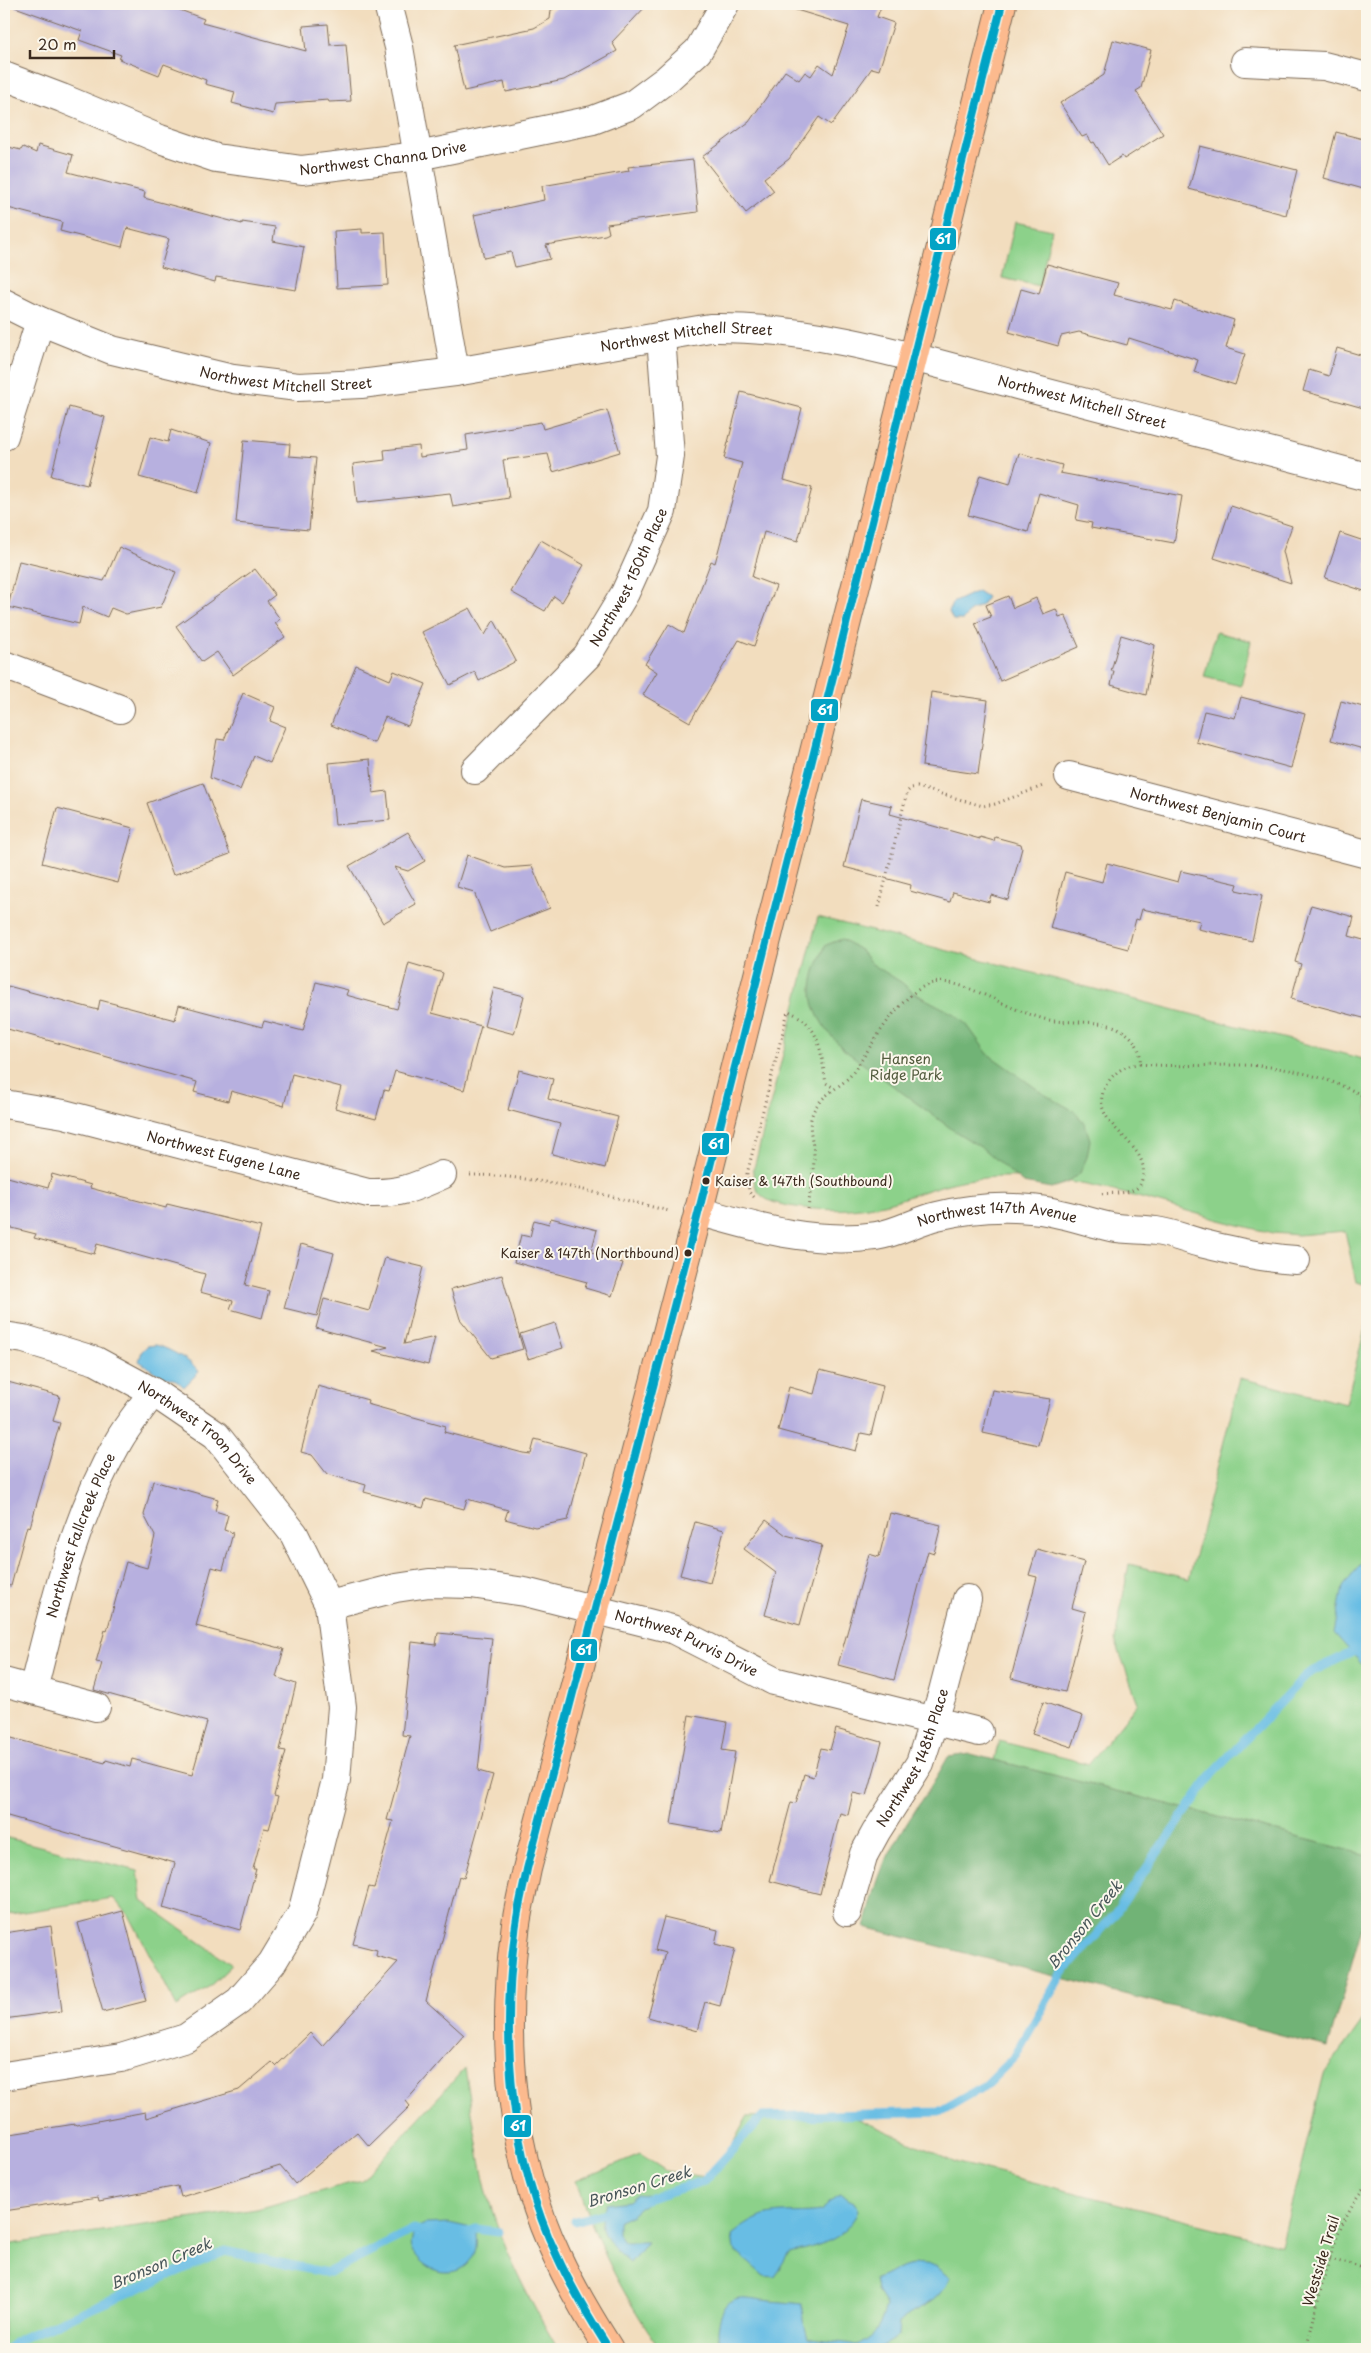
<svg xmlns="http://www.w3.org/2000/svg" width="1371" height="2353" viewBox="0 0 1371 2353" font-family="'Playpen Sans',sans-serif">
  <rect width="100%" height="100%" fill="#fbf7ec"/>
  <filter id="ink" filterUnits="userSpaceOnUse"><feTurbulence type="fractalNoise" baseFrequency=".02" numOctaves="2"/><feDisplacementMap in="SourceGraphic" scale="10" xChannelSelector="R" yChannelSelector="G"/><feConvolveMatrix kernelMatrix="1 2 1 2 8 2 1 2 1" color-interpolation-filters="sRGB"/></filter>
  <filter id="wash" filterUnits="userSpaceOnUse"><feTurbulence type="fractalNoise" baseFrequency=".0096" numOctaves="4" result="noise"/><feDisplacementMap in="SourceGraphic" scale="20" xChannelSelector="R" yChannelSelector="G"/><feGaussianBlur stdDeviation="1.12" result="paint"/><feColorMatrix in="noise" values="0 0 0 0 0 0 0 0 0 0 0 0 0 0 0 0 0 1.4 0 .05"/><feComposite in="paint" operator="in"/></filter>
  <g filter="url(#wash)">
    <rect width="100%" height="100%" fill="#f2ddbe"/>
    <g fill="#8cd18a" stroke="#647e54">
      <polygon points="1015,222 1052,230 1039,286 1002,278"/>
      <polygon points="1216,632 1251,641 1241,686 1204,677"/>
      <path d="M818,917L1367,1060V1285L1356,1282L1345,1231L1298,1235L1273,1233C1175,1213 1075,1166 974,1179C947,1182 923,1192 898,1200C862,1211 826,1212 789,1206C767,1202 754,1197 753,1172Z"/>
      <polygon points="1367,1320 1367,1855 994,1760 999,1741 1089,1764 1138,1703 1115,1640 1129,1564 1189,1579 1240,1378 1346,1404"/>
      <polygon points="4,1837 138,1871 142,1901 232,1965 210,1986 177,2007 129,1915 113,1898 4,1915"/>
      <path d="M1367,2014V2349H661C622,2295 597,2244 576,2181L640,2154L666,2171L706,2177L719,2169L747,2117L847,2114L958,2163L1281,2245L1324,2074Z"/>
      <path d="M465,2068C472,2109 477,2152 487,2193C502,2248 529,2300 558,2349H4V2245L257,2209L362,2180Z"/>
    </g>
    <g fill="#71b376" stroke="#566e4a">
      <path d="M842,939L861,951L872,964L901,982L914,993L954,1014L967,1025L988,1054L1044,1094L1074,1111L1085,1124L1090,1140L1087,1157L1080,1173L1067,1183L1051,1188L1023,1183L982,1148L953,1130L843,1049C808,1012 803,990 826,945Z"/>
      <path d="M971,1754L1367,1855V1909L1328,2047L865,1927C871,1905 876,1881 886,1860C904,1824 929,1792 948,1757Z"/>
    </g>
    <g fill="#67bde4" stroke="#517481">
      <polygon points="978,591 987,597 982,605 970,611 963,620 953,620 949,612 952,603"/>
      <path d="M156,1345C168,1348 194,1362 199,1372L184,1387L176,1380L159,1375L139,1361L142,1351L147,1346Z"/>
      <polygon points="1363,1561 1367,1561 1367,1633 1364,1635 1367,1670 1334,1633 1343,1587"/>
      <path d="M637,2194L654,2196L632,2215L618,2221V2234L624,2242H647L630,2263C611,2246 592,2231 606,2204L629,2201Z"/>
      <path d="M840,2195L854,2202L858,2210C849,2240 817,2246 789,2253L774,2277L764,2276L734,2250L732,2235C769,2205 780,2216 822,2211L828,2203Z"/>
      <path d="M449,2223L476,2229C476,2238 478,2248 473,2256C459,2283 422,2273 412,2248C410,2243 413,2235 414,2229L425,2224Z"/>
      <path d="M913,2264L936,2266L950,2277C938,2308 921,2303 899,2322L898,2336L878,2349H722C717,2340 717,2330 720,2319C728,2293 741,2297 763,2300C776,2302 789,2302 802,2304L803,2320L808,2338C824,2342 840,2341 857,2345C878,2334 880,2327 886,2305L877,2291L875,2279C889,2276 898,2265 913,2264Z"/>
    </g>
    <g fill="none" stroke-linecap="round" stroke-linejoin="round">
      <g stroke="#67bde4" stroke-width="9">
        <polyline points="643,2200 704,2181 762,2117 939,2112 986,2085 1015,2056 1061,1975 1114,1915 1213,1773 1309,1673 1361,1648 1367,1649"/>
        <polyline points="575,2221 609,2212"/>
        <polyline points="465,2233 476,2229 499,2232"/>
        <polyline points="8,2349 20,2339 225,2251 327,2273 414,2229 424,2232"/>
      </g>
    </g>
    <g id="blocks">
      <g fill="#b7b0df">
        <polygon points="16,4 164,4 204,19 202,23 306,51 303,26 328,24 330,45 346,44 351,101 329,102 328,100 275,104 273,114 232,103 235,92 205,84 206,80 164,64 159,75 119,59 121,55 79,40 82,31 15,7"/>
        <polygon points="564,4 648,4 612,42 617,51 564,80 506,92 504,82 464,91 454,45 534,28 550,19 551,10"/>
        <polygon points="794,4 882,4 877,17 894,23 879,70 872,68 831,125 819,117 789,159 764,178 774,191 746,213 702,157 749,122 785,71 799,80 805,72 811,76 819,64 833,74 849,26 793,9"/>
        <polygon points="1113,40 1151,50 1141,88 1136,91 1163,134 1124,159 1122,156 1108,165 1094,142 1092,143 1087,135 1082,137 1060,103 1104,75"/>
        <polygon points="1336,132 1367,140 1367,190 1324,178"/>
        <polygon points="38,145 73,155 68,172 145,192 144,198 242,224 242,222 275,227 273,241 304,247 296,290 216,277 215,282 161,267 169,239 127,228 122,247 60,231 62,222 4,207 4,146 21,150 23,147 36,153"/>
        <polygon points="1200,146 1297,170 1286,215 1189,189"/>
        <polygon points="693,160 698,212 607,224 609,233 605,235 546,245 550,259 515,267 511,252 484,258 474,215 544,200 542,186 629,171 628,167"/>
        <polygon points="362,229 362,233 385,232 388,285 337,288 334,231"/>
        <polygon points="1047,264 1118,283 1114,295 1172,310 1175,301 1234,320 1226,348 1245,354 1235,385 1194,372 1198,360 1129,338 1127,345 1079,332 1061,336 1058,346 1009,332 1021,289 1039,294"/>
        <polygon points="1337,348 1367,357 1367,409 1303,391 1309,370 1329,376"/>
        <polygon points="741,392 802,408 784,480 812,488 798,541 764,532 752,577 776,586 754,646 739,640 690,722 643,695 657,672 645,664 669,624 684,633 711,561 715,563 742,463 724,458"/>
        <polygon points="69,407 105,417 87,485 51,476"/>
        <polygon points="607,410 620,452 553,472 548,454 503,460 509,498 453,507 450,493 357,503 353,464 385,460 384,450 419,446 420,457 468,450 466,435 541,422 543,429"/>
        <polygon points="171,430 211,443 198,493 139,477 150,437 168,442"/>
        <polygon points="244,440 290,444 289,456 316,458 309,530 236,523"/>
        <polygon points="1019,453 1062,465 1060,473 1182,496 1174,543 1091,528 1092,523 1076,520 1079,505 1039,493 1028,532 968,515 980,475 1010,484"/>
        <polygon points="1231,506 1292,526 1283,551 1291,583 1214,558"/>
        <polygon points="1340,533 1367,542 1367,592 1325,578"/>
        <polygon points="541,540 584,565 562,602 554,596 545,611 511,592"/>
        <polygon points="119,547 176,572 161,607 126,614 111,608 107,617 83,607 79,624 8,607 19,561 104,581"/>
        <polygon points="255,569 275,595 267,601 280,619 275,623 285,637 233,675 217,652 202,662 176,626"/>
        <polygon points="1008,596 1013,608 1036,598 1043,614 1056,609 1059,617 1065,615 1079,647 1000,681 975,623 991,617 986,605"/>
        <polygon points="470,608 485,635 494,620 516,661 479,681 475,672 450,685 422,632"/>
        <polygon points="1121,635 1155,645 1146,695 1111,685 1114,671 1111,671"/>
        <polygon points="356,665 390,680 394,671 426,684 408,726 385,717 374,743 331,725"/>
        <polygon points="931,692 988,700 978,774 922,766"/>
        <polygon points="243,693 275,707 270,721 285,727 270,763 254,756 240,790 210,778 217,739 224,740"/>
        <polygon points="1241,697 1305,714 1291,768 1196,742 1204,711 1235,718"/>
        <polygon points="1341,701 1367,708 1367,750 1331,740"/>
        <polygon points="370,759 373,793 387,791 390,820 335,825 329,763"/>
        <polygon points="203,783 230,854 173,875 147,803"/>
        <polygon points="861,799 892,806 890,814 980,839 980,837 994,841 995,837 1021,844 1022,848 1008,900 991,895 989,902 953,892 950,902 910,891 911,885 844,867"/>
        <polygon points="57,808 133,828 118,883 42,863"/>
        <polygon points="408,832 425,861 408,871 395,867 416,904 383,923 349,866"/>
        <polygon points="467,855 505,868 532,866 550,908 490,932 474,892 457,887"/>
        <polygon points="1107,863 1178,882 1181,871 1238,884 1236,890 1262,896 1252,941 1198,929 1200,921 1142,909 1139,920 1136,919 1128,949 1050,928 1065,872 1102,882"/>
        <polygon points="1311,905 1354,917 1349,936 1367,941 1367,1019 1291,999 1301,964 1295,962"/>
        <polygon points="409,963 443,973 432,1013 481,1026 464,1090 395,1071 389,1091 384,1090 376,1119 335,1108 341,1087 292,1074 284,1106 231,1091 228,1101 194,1092 197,1082 4,1028 4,1001 8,986 98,1010 100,1000 175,1020 179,1005 262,1027 264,1021 303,1031 316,982 348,990 346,995 397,1009"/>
        <polygon points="494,988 524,996 514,1034 484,1026"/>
        <polygon points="519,1070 553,1079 548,1099 618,1117 605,1168 552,1154 560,1124 508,1110"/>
        <polygon points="52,1174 91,1185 90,1188 166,1208 167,1204 261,1227 245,1285 269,1291 262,1318 230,1309 233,1301 200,1292 205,1274 97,1244 94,1254 34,1238 36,1234 4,1226 4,1176 48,1188"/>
        <polygon points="551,1218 597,1230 591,1252 623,1263 612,1296 585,1288 587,1282 514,1262 521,1235 530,1237 534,1220 549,1224"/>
        <polygon points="301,1244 334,1253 317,1316 284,1308"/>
        <polygon points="385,1258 423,1267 404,1344 435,1337 428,1365 373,1351 388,1347 316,1328 324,1299 369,1311"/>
        <polygon points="502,1275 523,1349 491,1358 460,1319 451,1289"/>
        <polygon points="555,1323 563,1348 528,1359 520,1334"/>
        <polygon points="820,1370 883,1386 871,1435 861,1433 856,1451 778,1430 789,1387 814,1394"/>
        <polygon points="4,1381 60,1396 53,1421 60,1423 30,1527 27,1526 11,1586 4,1585"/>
        <polygon points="318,1386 368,1400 367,1404 446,1426 444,1432 523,1453 531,1454 535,1439 586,1453 568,1520 535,1527 505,1519 508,1510 467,1499 464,1509 426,1499 423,1508 364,1492 366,1485 327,1474 312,1455 301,1452"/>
        <polygon points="992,1390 1050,1399 1038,1445 983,1433"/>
        <polygon points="153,1481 218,1499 215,1511 228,1515 224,1530 233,1533 223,1570 212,1567 196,1626 284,1649 276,1677 296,1684 280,1750 286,1751 274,1796 278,1797 269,1829 264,1828 253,1869 256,1869 240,1930 163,1908 175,1863 4,1815 4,1736 105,1763 106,1760 130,1767 132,1759 192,1775 207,1722 94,1690 102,1663 96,1662 105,1630 107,1631 126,1562 147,1568 155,1536 144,1515"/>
        <polygon points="890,1513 941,1525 934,1553 928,1551 894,1680 838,1665 869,1554 879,1557"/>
        <polygon points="766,1520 786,1535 822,1545 800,1625 765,1615 776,1573 744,1549"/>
        <polygon points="695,1522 724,1530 710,1583 680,1575"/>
        <polygon points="1037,1549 1084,1562 1072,1608 1086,1612 1065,1692 1011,1678 1037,1577 1029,1575"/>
        <polygon points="438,1633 492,1638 478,1771 493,1775 464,1878 459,1876 426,2001 464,2035 406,2101 410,2106 369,2146 357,2132 295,2184 280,2166 181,2197 178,2186 99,2201 98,2197 4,2211 4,2135 75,2124 76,2125 145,2112 146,2118 239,2090 272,2062 276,2066 310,2033 322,2046 398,1962 376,1956 377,1950 353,1944 369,1887 374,1888 393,1821 387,1820 410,1736 402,1735 412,1642 436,1645"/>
        <polygon points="1043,1702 1083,1716 1072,1747 1032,1734"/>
        <polygon points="689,1715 727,1722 722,1750 735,1752 721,1833 671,1824"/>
        <polygon points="836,1729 882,1742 867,1796 853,1793 848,1815 840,1813 820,1894 770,1881 791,1802 796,1803 804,1774 813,1777 821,1748 830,1750"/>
        <polygon points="123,1911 146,2001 103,2012 78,1923"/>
        <polygon points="664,1917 718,1930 715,1944 735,1949 720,2006 705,2002 697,2031 648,2017 665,1953 655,1950"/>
        <polygon points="51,1926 62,2011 4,2019 4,1933"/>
      </g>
    </g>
  </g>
  <g filter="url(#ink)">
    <use href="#blocks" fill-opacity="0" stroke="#7b6956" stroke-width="1"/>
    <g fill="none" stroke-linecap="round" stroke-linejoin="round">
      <g stroke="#7b6956" stroke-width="30">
        <g id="minor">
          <polyline points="388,4 399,47 455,372"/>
          <polyline points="1245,62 1324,66 1367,77"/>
          <path id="s1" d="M4,76L62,98L160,139L216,158L302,170L418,156L593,120L632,105L667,79L698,51L725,4"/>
          <path id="s2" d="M4,303L40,321L112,350L233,379L298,387L361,384L455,372L710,328C814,326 916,358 1017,385C1134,415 1250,446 1367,477"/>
          <polyline points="4,436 40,321"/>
          <polyline points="4,665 120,709"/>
          <path id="s3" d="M475,770L587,656L625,593L662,511L670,456L661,337"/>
          <path id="s4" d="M1069,776L1367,854"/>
          <path id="s5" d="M4,1104L64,1114L368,1193C399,1194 414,1188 442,1175"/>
          <path id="s6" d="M698,1211C757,1228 814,1245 876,1236C897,1233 916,1221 937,1216C966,1209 1000,1206 1031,1209C1058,1211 1084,1221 1111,1227C1127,1230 1141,1229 1156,1231C1171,1233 1186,1239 1200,1243C1233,1251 1263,1258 1296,1260"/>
          <path id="s7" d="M4,1336L24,1339L96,1361L153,1392L216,1435L294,1534L329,1605L342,1707L336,1780L302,1913L272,1963L239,2001L186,2038L121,2058L4,2076"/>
          <path id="s8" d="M329,1605L396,1588L429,1583L471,1584L525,1592L672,1629L774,1681L979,1732"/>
          <polyline points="4,1682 96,1707"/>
          <path id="s9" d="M33,1690C54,1605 74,1519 118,1442C128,1424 142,1408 153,1392"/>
          <path id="s10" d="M847,1912L864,1854L876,1832L920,1763L942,1695L967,1599"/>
        </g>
      </g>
      <g stroke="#7b6956" stroke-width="30">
        <path id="major" d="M609,2349C590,2319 572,2289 557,2256C510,2157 501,2040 515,1932C517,1911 523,1890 527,1869L697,1218L1002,4"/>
      </g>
      <g stroke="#7b6956" stroke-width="3" stroke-dasharray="1 4" stroke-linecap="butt">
        <polyline points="879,907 907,792 911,788 917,787 983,806 995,804 1043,786"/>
        <path d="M1140,1064C1173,1067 1204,1065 1237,1065C1281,1065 1328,1076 1367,1098"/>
        <path d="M470,1175C537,1175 604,1195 669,1211"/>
        <path d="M754,1197L749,1192L747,1174L788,1011C822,1025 820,1052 826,1083L834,1088"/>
        <path d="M808,1209C810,1193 813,1176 814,1160C815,1145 807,1130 812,1115C818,1096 839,1089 851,1075C871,1049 899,991 933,983C958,977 1001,1005 1026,1013C1035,1016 1045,1020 1055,1021C1074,1023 1101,1020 1118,1028C1133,1036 1142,1048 1140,1064C1126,1065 1117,1070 1108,1082C1080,1124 1154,1141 1142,1179C1141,1184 1139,1188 1133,1190C1125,1194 1109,1193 1099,1194"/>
        <polyline points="1330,2259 1367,2269"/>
        <path d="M1306,2349C1321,2294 1330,2229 1367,2184"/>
      </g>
      <use href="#minor" stroke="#fff" stroke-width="28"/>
      <use href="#major" stroke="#fcba8e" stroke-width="28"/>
      <g stroke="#fbf7ec" stroke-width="11">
        <path id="bus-1" d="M609,2349C590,2319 572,2289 557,2256C510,2157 501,2040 515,1932C517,1911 523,1890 527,1869L697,1218L1002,4"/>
      </g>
      <use href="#bus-1" stroke="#03a3c5" stroke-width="8"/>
    </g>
  </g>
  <g fill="#3b2a1e" stroke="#fbf7ec" stroke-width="2">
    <circle cx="706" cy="1181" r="4.5"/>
    <circle cx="688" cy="1253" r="4.5"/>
  </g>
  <g text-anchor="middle" stroke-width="4" stroke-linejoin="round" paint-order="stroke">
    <g font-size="13" fill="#3b2a1e" stroke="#fbf7ec" text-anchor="start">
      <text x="715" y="1186">Kaiser &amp; 147th (Southbound)</text>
      <text x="679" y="1258" text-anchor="end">Kaiser &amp; 147th (Northbound)</text>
    </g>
    <g font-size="14" fill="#3b2a1e" stroke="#fbf7ec">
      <text dy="5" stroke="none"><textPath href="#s1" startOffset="396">Northwest Channa Drive</textPath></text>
      <text dy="5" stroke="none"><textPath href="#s2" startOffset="700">Northwest Mitchell Street</textPath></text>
      <text dy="5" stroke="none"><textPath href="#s2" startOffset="295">Northwest Mitchell Street</textPath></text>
      <text dy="5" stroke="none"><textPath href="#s2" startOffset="1105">Northwest Mitchell Street</textPath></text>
      <text dy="5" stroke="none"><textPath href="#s3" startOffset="249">Northwest 150th Place</textPath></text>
      <text dy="5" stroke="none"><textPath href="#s4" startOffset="154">Northwest Benjamin Court</textPath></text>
      <text dy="5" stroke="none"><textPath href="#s5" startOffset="226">Northwest Eugene Lane</textPath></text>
      <text dy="5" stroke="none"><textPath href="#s6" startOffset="306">Northwest 147th Avenue</textPath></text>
      <text dy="5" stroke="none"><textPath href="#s7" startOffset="221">Northwest Troon Drive</textPath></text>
      <text dy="5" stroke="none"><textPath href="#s9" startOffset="162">Northwest Fallcreek Place</textPath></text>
      <text dy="5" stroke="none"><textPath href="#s8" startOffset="369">Northwest Purvis Drive</textPath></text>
      <text dy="5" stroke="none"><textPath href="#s10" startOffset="169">Northwest 148th Place</textPath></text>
      <text transform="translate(1321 2261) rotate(-73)" y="5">Westside Trail</text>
    </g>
    <g font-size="14" fill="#535c3e" stroke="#fbf7ec">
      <text x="906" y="1064">Hansen<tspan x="906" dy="16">Ridge Park</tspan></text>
    </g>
    <g font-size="15" font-style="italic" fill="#485659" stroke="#fbf7ec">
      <text transform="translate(1085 1925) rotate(-51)" y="5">Bronson Creek</text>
      <text transform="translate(639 2187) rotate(-17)" y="5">Bronson Creek</text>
      <text transform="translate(161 2264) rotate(-23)" y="5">Bronson Creek</text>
    </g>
  </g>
  <g stroke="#fbf7ec" stroke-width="2">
    <rect x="929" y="227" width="28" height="24" rx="5" fill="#03a3c5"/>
    <rect x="810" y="698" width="29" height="24" rx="5" fill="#03a3c5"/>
    <rect x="701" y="1132" width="29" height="24" rx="5" fill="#03a3c5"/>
    <rect x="570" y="1638" width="28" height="24" rx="5" fill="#03a3c5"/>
    <rect x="503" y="2114" width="29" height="24" rx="5" fill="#03a3c5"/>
  </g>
  <g font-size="14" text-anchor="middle" font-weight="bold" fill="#fff">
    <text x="943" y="244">61</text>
    <text x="825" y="715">61</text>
    <text x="716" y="1149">61</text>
    <text x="584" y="1655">61</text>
    <text x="518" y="2131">61</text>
  </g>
  <rect width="1371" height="2353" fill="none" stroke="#fbf7ec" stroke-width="20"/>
  <path d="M30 50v8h84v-8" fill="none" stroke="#3b2a1e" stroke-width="2.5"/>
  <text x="38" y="50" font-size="15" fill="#3b2a1e" stroke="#fbf7ec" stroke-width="4" paint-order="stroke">20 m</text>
</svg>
